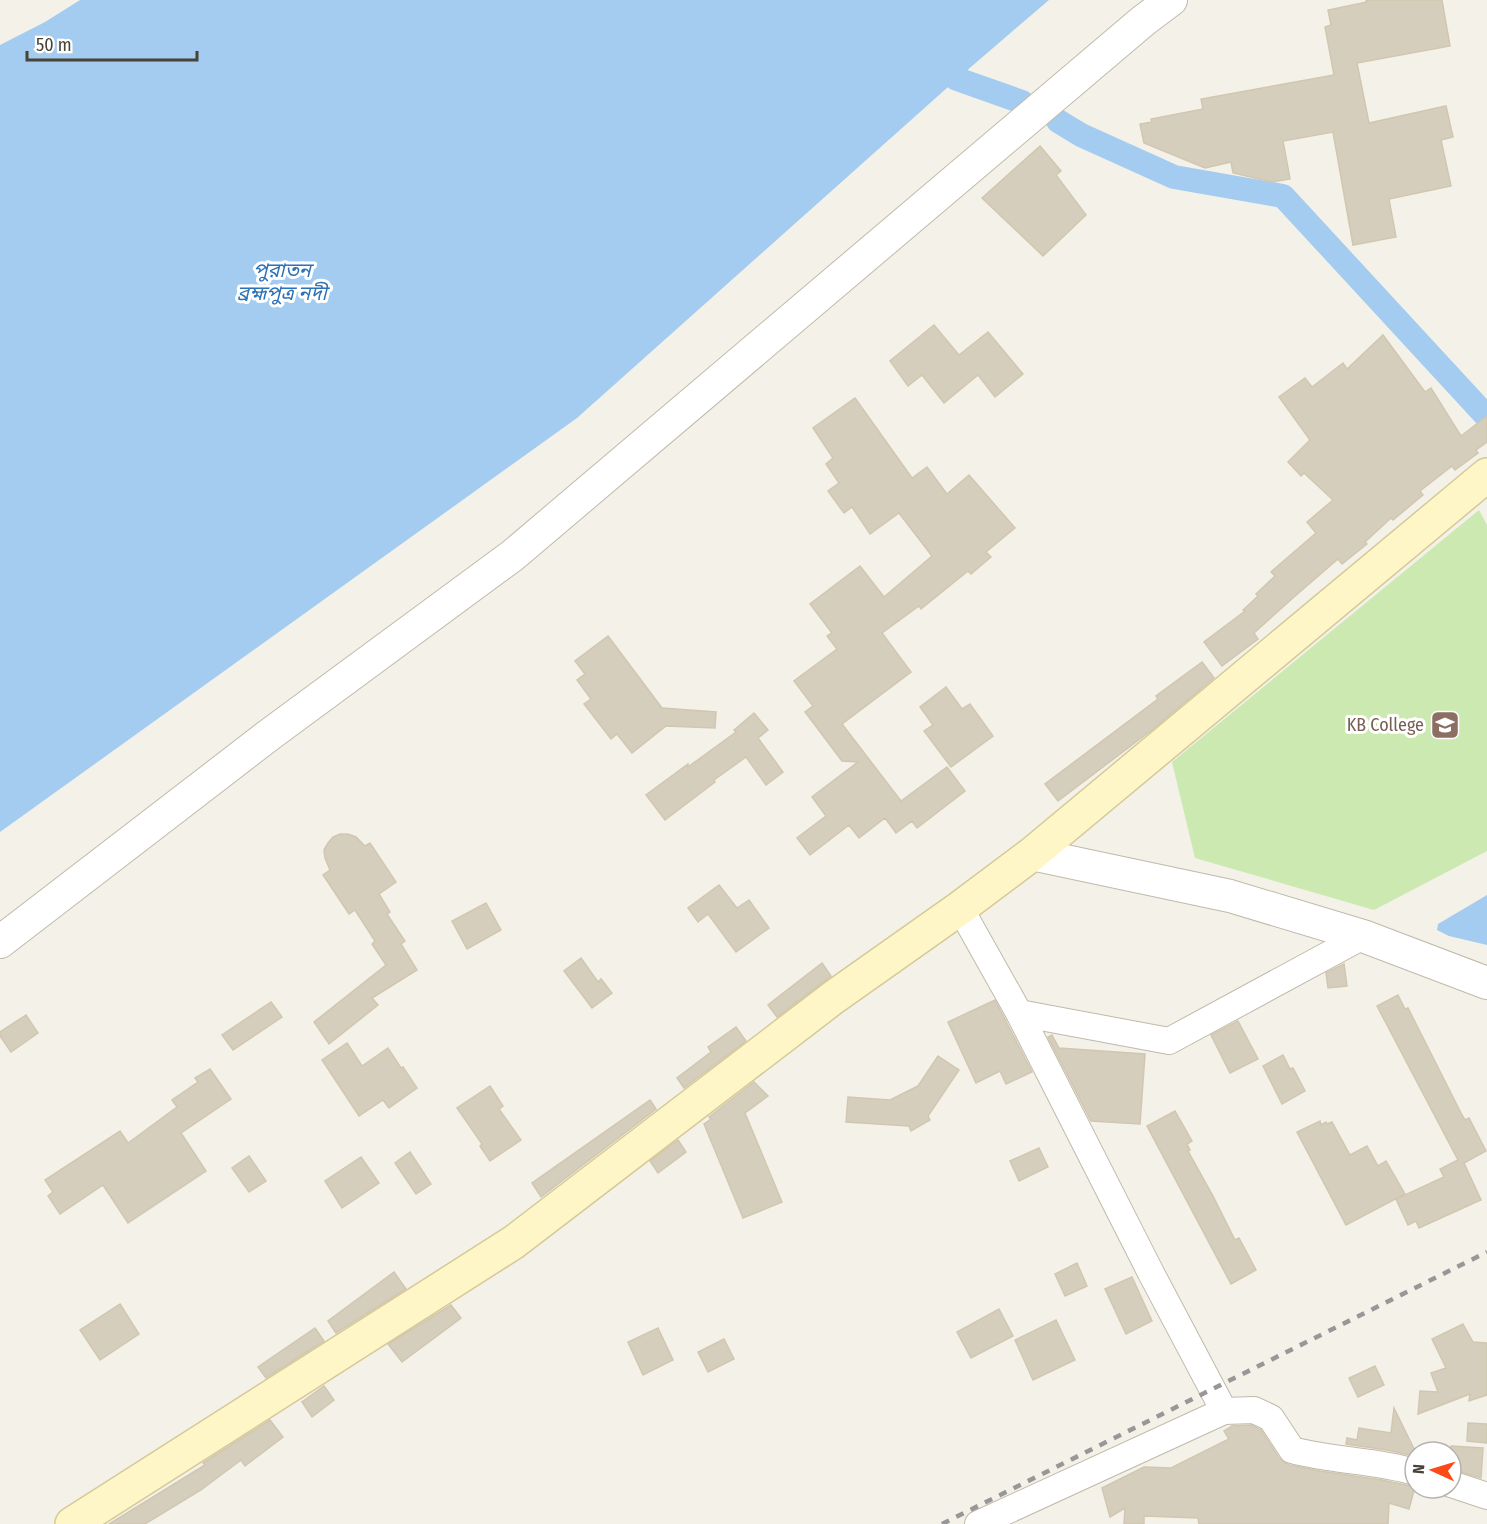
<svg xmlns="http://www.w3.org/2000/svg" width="1487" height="1524" viewBox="0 0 1487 1524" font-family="'Fira Sans Condensed','Noto Sans Bengali',sans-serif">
  <rect width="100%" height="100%" fill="#f4f1e8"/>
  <polygon fill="#cbe9b0" points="1479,510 1487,525 1487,851 1374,910 1195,858 1172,762"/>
  <g fill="#a4ccf1">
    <polygon points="80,0 1049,0 957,79 577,418 0,832 0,45 45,22"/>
    <polygon points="1487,895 1487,945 1449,936 1437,930 1438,924"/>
  </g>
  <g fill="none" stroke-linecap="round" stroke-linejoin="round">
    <g stroke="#a4ccf1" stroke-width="24">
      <polyline points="932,62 957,79 1022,102"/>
      <polyline points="1058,121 1081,135 1174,177 1283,196 1487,417"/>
    </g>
  </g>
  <g fill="#d6cebd" stroke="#d1c7b0" stroke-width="1.5">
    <polygon points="1366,0 1442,0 1450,46 1357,63 1369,123 1446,106 1453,137 1441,140 1451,186 1389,199 1396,237 1353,245 1333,132 1283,141 1290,179 1272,182 1233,173 1231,162 1205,168 1144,143 1140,124 1152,122 1151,119 1203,109 1201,99 1334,75 1325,27 1331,25 1328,10 1367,2"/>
    <polygon points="1040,146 1061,171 1056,175 1086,215 1043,256 982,198"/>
    <polygon points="934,325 959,355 988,332 1023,374 995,397 978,375 944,403 922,375 908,386 890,361"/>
    <polygon points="1383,335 1425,392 1431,388 1461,436 1487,416 1487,442 1476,450 1478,453 1455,470 1452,466 1420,491 1423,495 1393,520 1391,518 1365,542 1367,544 1342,564 1338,559 1294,597 1254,633 1258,639 1222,666 1204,642 1245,611 1243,610 1258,596 1256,594 1275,576 1271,572 1316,533 1307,522 1333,500 1304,473 1301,476 1288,462 1310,440 1279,397 1305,378 1312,387 1343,363 1347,369"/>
    <polygon points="855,398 912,478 927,467 947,494 969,475 1015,528 986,552 991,557 971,574 968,571 921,609 919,606 882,633 911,672 842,724 901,801 947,767 965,791 917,828 912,821 896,833 885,818 859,838 849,825 810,855 797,838 826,816 812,797 858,762 842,761 805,712 813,706 794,681 837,649 827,636 832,633 810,604 860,566 884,597 932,556 899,513 870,534 852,507 844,513 828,491 839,483 826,464 833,458 813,428"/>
    <polygon points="608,636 662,708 716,712 715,728 666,726 632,753 617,734 611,739 584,704 591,699 577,680 585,674 575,661"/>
    <polygon points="1202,662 1214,678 1153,729 1058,801 1045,784 1158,699 1156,696"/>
    <polygon points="946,687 962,709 970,704 993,736 951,767 924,731 933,725 920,707"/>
    <polygon points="754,713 768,730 758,738 783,772 766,785 746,757 714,780 715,782 665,820 646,795 688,764 688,767 736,732 734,730"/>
    <polygon points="340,834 348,834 356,837 365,846 370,843 396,882 379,894 390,912 387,914 405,941 401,944 417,970 372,998 378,1005 329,1044 314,1022 386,965 372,944 375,941 355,910 349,914 323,875 330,870 325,858 324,850 328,843 333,837"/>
    <polygon points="719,885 737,908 749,900 769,928 736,952 708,914 698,922 688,908"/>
    <polygon points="486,903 501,930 467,949 452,921"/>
    <polygon points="581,958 598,982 601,979 612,993 592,1008 564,971"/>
    <polygon points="822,963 831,976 777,1017 768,1005"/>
    <polygon points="1344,964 1347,986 1328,988 1326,973"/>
    <polygon points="1398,995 1405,1009 1408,1008 1462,1115 1465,1120 1469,1118 1486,1151 1464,1163 1481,1200 1419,1228 1416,1221 1408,1225 1396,1199 1444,1177 1440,1169 1458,1160 1377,1006"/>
    <polygon points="995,1000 1032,1072 1006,1084 1000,1071 976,1083 948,1022"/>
    <polygon points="271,1002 282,1017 233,1050 222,1035"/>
    <polygon points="26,1015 38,1033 11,1052 0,1036 0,1032"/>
    <polygon points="1238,1021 1258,1059 1230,1073 1211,1035"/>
    <polygon points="736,1027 746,1041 684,1088 677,1078 711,1052 708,1047"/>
    <polygon points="1052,1035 1059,1048 1145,1054 1140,1124 1091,1121 1048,1037"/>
    <polygon points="347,1043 362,1066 388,1048 401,1068 403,1067 417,1088 389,1108 383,1100 359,1116 322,1060"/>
    <polygon points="1283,1055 1290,1069 1293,1068 1305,1091 1282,1104 1263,1066"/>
    <polygon points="938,1056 959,1070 928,1116 930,1120 911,1131 909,1126 846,1122 848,1097 890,1100 918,1086"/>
    <polygon points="210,1069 231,1099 181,1133 206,1171 128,1223 103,1185 60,1214 48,1196 53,1192 45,1180 120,1131 128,1143 177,1107 172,1100 198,1082 195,1078"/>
    <polygon points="754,1082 768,1096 745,1113 782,1202 743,1218 704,1124 711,1119 709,1117"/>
    <polygon points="490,1086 503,1106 499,1109 521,1140 490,1161 480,1146 482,1144 457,1108"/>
    <polygon points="650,1100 656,1109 541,1197 532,1183"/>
    <polygon points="1175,1111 1192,1141 1187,1144 1190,1150 1188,1151 1213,1196 1235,1240 1239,1238 1256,1270 1231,1284 1147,1126"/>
    <polygon points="1320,1121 1321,1125 1326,1122 1327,1124 1332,1122 1350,1155 1367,1146 1378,1166 1386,1161 1405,1194 1346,1225 1297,1132"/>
    <polygon points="678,1140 686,1152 658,1173 650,1161"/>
    <polygon points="1039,1148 1048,1167 1019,1181 1010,1161"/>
    <polygon points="410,1152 431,1184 416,1194 395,1163"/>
    <polygon points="249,1156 266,1181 249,1192 232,1168"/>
    <polygon points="361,1157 379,1183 342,1208 325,1181"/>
    <polygon points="1077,1263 1087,1286 1065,1296 1055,1274"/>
    <polygon points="394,1272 406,1289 336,1333 328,1321"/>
    <polygon points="1132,1277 1152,1321 1126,1334 1105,1289"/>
    <polygon points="120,1304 139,1334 100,1360 80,1330"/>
    <polygon points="451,1305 461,1318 402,1362 388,1344"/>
    <polygon points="999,1309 1013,1336 971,1358 957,1332"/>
    <polygon points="1056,1320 1075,1360 1033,1380 1015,1340"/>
    <polygon points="1463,1324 1473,1342 1487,1343 1487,1395 1469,1401 1470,1394 1418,1414 1420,1391 1438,1392 1431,1373 1446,1368 1432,1339"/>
    <polygon points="315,1328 324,1341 266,1378 258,1367"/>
    <polygon points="658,1328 673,1360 643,1375 628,1342"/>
    <polygon points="724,1339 734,1359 708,1372 698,1352"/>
    <polygon points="1375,1366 1384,1385 1358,1397 1349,1378"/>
    <polygon points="324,1386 334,1400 312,1417 302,1402"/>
    <polygon points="1394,1408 1415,1451 1415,1456 1387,1450 1346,1444 1347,1438 1357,1440 1359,1428 1391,1433"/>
    <polygon points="270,1420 283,1437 245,1466 241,1460 201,1490 145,1524 109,1524 205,1465 203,1463"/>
    <polygon points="1468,1423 1487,1424 1487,1443 1467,1441"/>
    <polygon points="1251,1425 1261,1430 1279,1458 1289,1465 1320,1471 1382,1480 1415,1487 1409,1509 1389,1503 1388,1524 1199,1524 1198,1518 1144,1516 1144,1524 1124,1524 1125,1508 1110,1517 1102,1488 1144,1467 1171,1468 1229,1439 1224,1431 1232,1426"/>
    <polygon points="1451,1446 1483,1448 1481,1478 1451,1469"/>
  </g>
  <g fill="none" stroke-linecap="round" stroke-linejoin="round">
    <g stroke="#c0baaa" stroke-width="28">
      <g id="minor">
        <polyline points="960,908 1019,1013 1151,1273 1224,1411"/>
        <polyline points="1019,1013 1169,1041 1363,936"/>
        <polyline points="1451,1484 1487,1496"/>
        <path d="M978,1524L1224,1411L1254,1410L1271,1418L1292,1450C1332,1461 1375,1460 1415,1472"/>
      </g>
    </g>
    <g stroke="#c0baaa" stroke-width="34">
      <g id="tertiary">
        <polyline points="1032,854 1230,896 1363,936 1487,983"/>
        <polyline points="0,942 269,735 512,556 1143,21 1171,0"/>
      </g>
    </g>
    <g stroke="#d5c998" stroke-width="36">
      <polyline id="secondary" points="72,1524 514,1242 834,997 960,908 1032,854 1487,475"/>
    </g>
    <use href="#minor" stroke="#fff" stroke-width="26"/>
    <use href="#tertiary" stroke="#fff" stroke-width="32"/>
    <use href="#secondary" stroke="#fff6c7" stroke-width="33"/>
    <polyline stroke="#979797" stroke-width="4.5" stroke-dasharray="8 8" stroke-linecap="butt" points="942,1524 1487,1252"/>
  </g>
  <defs>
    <g id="university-square" transform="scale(1.5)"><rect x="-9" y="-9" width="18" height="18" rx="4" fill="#8d6e63" stroke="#fff"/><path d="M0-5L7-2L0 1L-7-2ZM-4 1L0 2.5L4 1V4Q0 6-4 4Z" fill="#fff"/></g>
  </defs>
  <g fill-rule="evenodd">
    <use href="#university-square" x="1445" y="725"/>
  </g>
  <g text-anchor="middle" stroke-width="6" stroke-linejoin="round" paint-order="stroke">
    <g font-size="18" fill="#785e54" stroke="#fff" text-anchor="end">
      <text x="1424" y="731">KB College</text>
    </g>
    <g font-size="20" font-style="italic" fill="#2e72b6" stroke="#fff">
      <text x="282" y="277">পুরাতন<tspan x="282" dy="23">ব্রহ্মপুত্র নদী</tspan></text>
    </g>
  </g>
  <g transform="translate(1433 1470) rotate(274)"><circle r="28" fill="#ffffff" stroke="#b6b3af" stroke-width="1.5"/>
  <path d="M0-4.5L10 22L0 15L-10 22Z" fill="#fc4a17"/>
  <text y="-9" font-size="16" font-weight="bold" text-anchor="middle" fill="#484237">N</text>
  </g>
  <path d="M27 51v9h170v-9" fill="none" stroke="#484237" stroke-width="3"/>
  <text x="36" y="51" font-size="18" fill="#484237" stroke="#ffffff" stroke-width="4.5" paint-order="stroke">50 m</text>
</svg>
